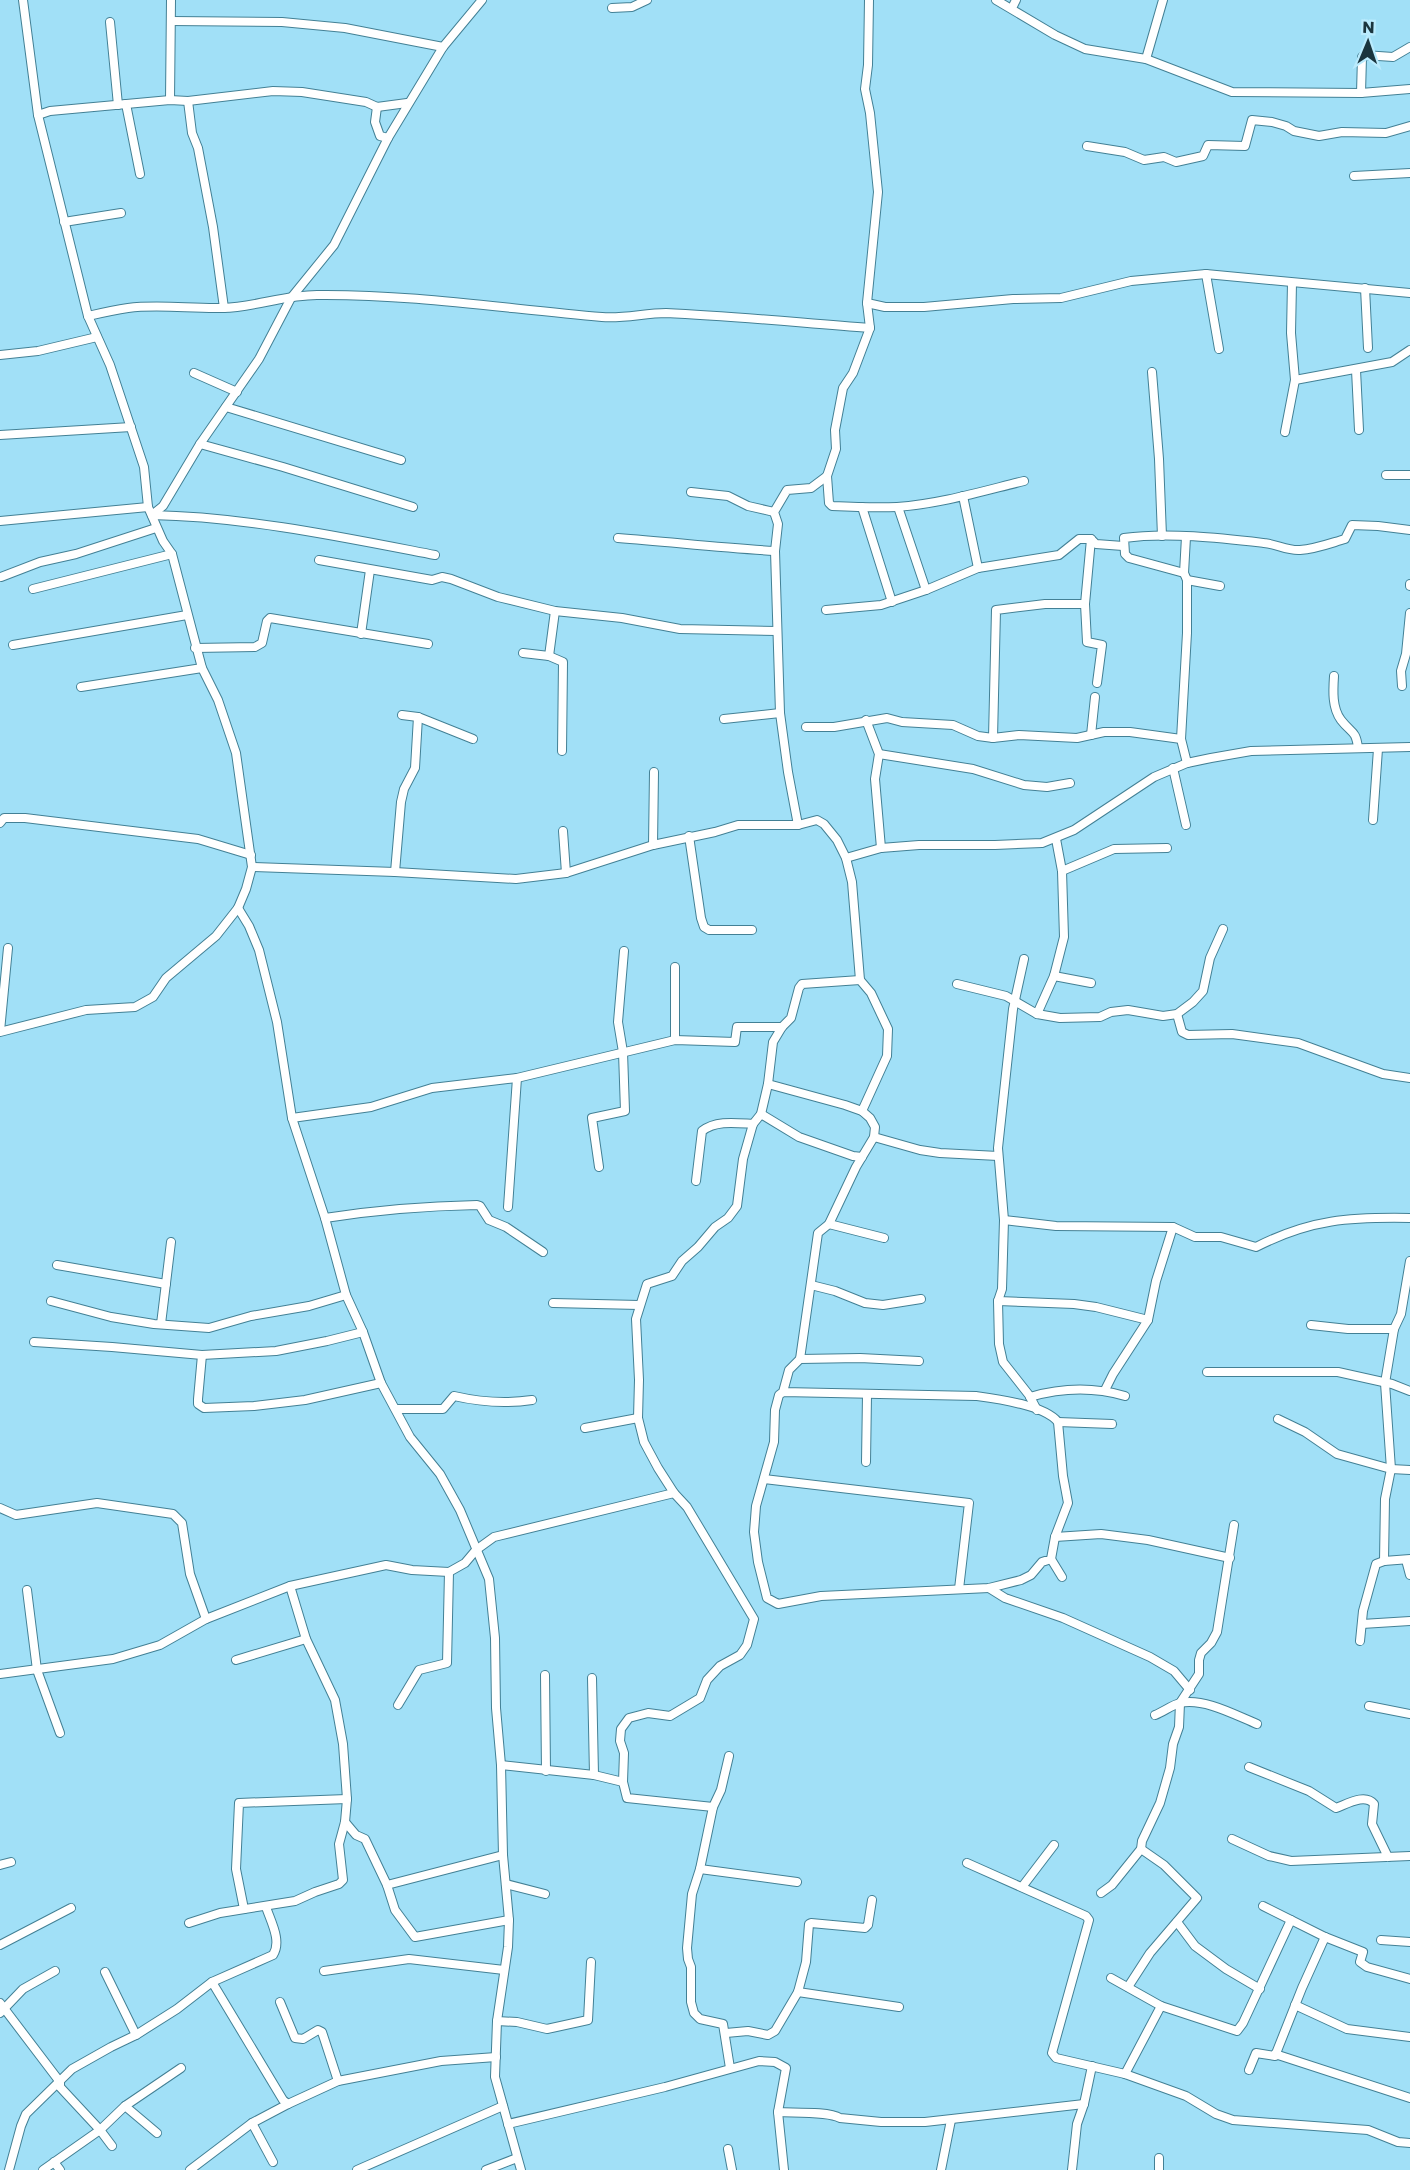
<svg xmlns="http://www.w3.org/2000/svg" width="1410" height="2170" viewBox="0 0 1410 2170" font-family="Poppins,sans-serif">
  <rect width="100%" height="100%" fill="#a1e0f7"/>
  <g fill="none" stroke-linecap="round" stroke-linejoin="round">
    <g stroke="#438095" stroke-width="10">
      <g id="minor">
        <polyline points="996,0 1055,35 1085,49 1146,59 1232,92 1361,93 1410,89"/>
        <polyline points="612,8 632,7 647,0"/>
        <polyline points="1012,8 1016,0"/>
        <polyline points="171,21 282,22 345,28 443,47"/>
        <polyline points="110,22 118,105"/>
        <polyline points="1146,59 1163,0"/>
        <polyline points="1361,93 1362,57 1364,55 1393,57 1410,47"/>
        <polyline points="170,100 171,0"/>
        <polyline points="188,101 192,133 198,148 213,227 224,308"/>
        <polyline points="126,104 140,174"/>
        <polyline points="377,107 375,122 380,136 388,138"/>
        <polyline points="38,115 50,111 170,100 188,101 273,91 302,92 366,102 377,107 407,103"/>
        <polyline points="1087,146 1125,152 1144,160 1164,157 1176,162 1203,156 1208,145 1245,146 1252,120 1272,122 1286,126 1294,131 1319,136 1342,132 1386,133 1410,126"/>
        <polyline points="1354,176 1410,173"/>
        <polyline points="64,222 121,213"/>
        <polyline points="1206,274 1219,349"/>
        <polyline points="1365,288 1368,348"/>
        <polyline points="867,303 885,307 924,307 1013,299 1061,298 1131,281 1206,274 1410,293"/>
        <path d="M88,316C101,313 114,310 128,308C159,304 192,309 223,308C255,307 285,295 317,295C413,294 507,309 602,317C623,319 645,313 666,313C734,316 802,323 870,328"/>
        <polyline points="0,355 38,351 97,337"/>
        <polyline points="1356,370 1359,430"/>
        <polyline points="1152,372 1159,459 1162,536"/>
        <polyline points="194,373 237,392"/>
        <polyline points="1295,380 1392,362 1410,350"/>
        <polyline points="226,407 401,460"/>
        <polyline points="1285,432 1295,380 1291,333 1292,283"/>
        <polyline points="0,435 131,427"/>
        <polyline points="200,444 283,467 413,507"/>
        <polyline points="1386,475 1410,475"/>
        <path d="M827,476L829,503L832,506C853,507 876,508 897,507C940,504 983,491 1024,481"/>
        <polyline points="691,492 728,496 748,506 774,512"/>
        <polyline points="963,496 978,568"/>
        <polyline points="862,507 892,602"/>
        <polyline points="898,507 926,590"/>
        <polyline points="152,515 163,506 200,444 259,359 291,298 334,245 388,138 443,47 482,0"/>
        <path d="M152,515C247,517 342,537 435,555"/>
        <polyline points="0,521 148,507"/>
        <polyline points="1186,537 1184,573 1187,580 1187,633 1181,739 1187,763"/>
        <path d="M618,538C671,542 722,548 775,551"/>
        <polyline points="1091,539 1085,604 1087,642 1102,645 1097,683"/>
        <polyline points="319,560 432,580 442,577 451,579 498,597 555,611 622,618 680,629 777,631"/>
        <path d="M1184,573L1129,558L1125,554L1124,538C1168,532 1220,538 1264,543C1276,544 1288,551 1300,550C1316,549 1331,543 1345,539L1352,525L1378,526L1410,530"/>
        <polyline points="1,577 40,562 76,554 156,528"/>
        <polyline points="1187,580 1220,586"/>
        <polyline points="1410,584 1410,586"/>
        <polyline points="33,589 172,554"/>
        <polyline points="826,610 881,605 926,590 978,568 1059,555 1079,539 1091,539 1096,544 1123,546"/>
        <polyline points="361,634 370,570"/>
        <polyline points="13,645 187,615"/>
        <polyline points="195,648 255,647 262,643 267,621 270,618 428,644"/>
        <polyline points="523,653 549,656 563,662 562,751"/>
        <polyline points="549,656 555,611"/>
        <path d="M1334,676C1333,691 1332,708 1341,720C1351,733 1356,730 1358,748"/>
        <polyline points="1402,686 1401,671 1406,654 1410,613"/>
        <polyline points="81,687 202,668"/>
        <polyline points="402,715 418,717 473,739"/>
        <polyline points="724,719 780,713"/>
        <polyline points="866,720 879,754 875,779 881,848"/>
        <polyline points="806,727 834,727 887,718 902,722 953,725 978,736 993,738 1019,735 1077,738 1104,732 1130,732 1181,739"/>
        <polyline points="1091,735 1095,697"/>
        <polyline points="993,738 996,610 1045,604 1085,604"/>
        <polyline points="879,754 973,769 1024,785 1047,787 1070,783"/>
        <polyline points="1173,768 1186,825"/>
        <polyline points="1373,820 1378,749"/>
        <polyline points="0,823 4,818 25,818 198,839 251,855"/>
        <polyline points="798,825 788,772 780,713 775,551 778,524 774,512 787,490 811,488 827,476 836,449 835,430 843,388 853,373 870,328 867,303 878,192 870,113 865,89 868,65 869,0"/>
        <polyline points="563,831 566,873"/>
        <polyline points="689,836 701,918 704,927 709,930 752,930"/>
        <polyline points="653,845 654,772"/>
        <polyline points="846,858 881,848 919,845 995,845 1042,843 1074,830 1154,777 1187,763 1211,758 1251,751 1410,747"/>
        <polyline points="252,867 395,872 516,879 566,873 653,845 715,832 738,825 798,825 817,820 824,824 837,840 846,858 852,882 860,980 871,993 888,1029 887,1056 862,1111"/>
        <polyline points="1062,871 1114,849 1167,848"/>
        <polyline points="395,872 401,802 404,789 415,768 418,717"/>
        <polyline points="238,908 249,926 259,950 277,1022 292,1118 325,1218 346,1295 363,1332 381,1383 410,1437 440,1474 460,1510 489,1579 495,1638 496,1708 501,1765 503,1855 509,1920 508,1947 497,2021 495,2077 521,2170"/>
        <polyline points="1024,959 1013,1009 998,1148 1004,1220 1002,1289 998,1301 999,1344 1003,1362 1029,1395 1037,1410"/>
        <polyline points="675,967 675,1040"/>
        <polyline points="1054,976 1091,983"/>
        <polyline points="957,984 1006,996 1037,1014 1060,1018 1100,1017 1111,1012 1128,1010 1163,1016 1177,1014 1193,1002 1203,991 1210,958 1223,929"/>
        <polyline points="1037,1014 1054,976 1064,937 1062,871 1056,839"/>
        <polyline points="1177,1014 1182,1032 1188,1035 1232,1034 1298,1043 1383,1074 1410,1078"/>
        <polyline points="0,1031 8,948"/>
        <polyline points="0,1032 86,1010 135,1007 153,997 166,978 216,936 238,908 246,889 252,867 236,753 218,700 202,668 172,554 163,541 148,507 144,467 110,365 88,316 38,115 23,0"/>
        <path d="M768,1084L845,1105L862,1111L870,1118L875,1127L874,1137L856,1167L829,1224L818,1233L800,1359L789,1370L783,1392L779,1395L775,1410L774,1442L756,1506L754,1532L758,1562L767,1598L778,1604L821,1596L989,1588L1021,1580L1031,1575L1042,1562L1051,1559L1055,1537L1068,1503L1063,1476L1058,1422C1044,1405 998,1399 976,1396L783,1392"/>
        <polyline points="761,1114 799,1137 853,1156 862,1157"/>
        <polyline points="292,1118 371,1107 432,1088 517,1078 675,1040 735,1042 737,1027 782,1027"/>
        <polyline points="874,1137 920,1150 940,1153 998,1156"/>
        <polyline points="599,1167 592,1118 625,1111 623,1052 618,1022 624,951"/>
        <path d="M696,1181L702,1131C716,1120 736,1123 753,1124"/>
        <polyline points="508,1207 517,1078"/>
        <path d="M325,1218C376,1210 425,1206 477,1205L480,1206L489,1220L506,1227L543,1252"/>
        <path d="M1004,1220L1056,1226L1173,1227L1195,1237H1221L1256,1247C1311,1219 1350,1217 1410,1218"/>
        <polyline points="829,1224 884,1238"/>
        <polyline points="57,1265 166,1284"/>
        <polyline points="811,1285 835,1291 865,1303 883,1305 921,1299"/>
        <polyline points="51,1301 111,1317 154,1324 209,1328 251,1316 309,1306 346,1295"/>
        <polyline points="998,1301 1074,1304 1096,1307 1148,1320"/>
        <polyline points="553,1303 639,1305"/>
        <polyline points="161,1324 171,1242"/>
        <polyline points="1311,1325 1348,1329 1394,1329"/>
        <polyline points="34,1342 112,1347 202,1355 276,1351 327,1341 363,1332"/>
        <polyline points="202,1355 198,1399 198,1404 204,1408 254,1406 305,1400 381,1383"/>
        <polyline points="800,1359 860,1358 919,1361"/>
        <polyline points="1207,1372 1338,1372 1392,1384 1410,1391"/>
        <polyline points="1105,1390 1113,1374 1148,1320 1156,1281 1173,1227"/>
        <path d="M1030,1397C1061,1388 1094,1387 1125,1396"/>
        <path d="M396,1409H443L454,1396C480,1402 505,1404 532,1400"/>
        <polyline points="1278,1419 1305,1432 1337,1454 1391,1469 1410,1470"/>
        <polyline points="1058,1422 1112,1424"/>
        <polyline points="585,1428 638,1418"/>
        <polyline points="866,1462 867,1395"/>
        <polyline points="764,1479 969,1503 959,1589"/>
        <polyline points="0,1508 16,1515 97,1503 173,1514 182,1523 190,1574 206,1619"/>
        <polyline points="1055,1537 1101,1534 1148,1540 1230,1558"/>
        <polyline points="1051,1559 1062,1577"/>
        <polyline points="1406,1560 1410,1575"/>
        <polyline points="1384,1561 1385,1499 1391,1469 1385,1383 1394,1329 1401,1314 1410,1261"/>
        <polyline points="989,1588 1005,1598 1063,1618 1150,1657 1174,1671 1190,1690"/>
        <polyline points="27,1590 37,1670 60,1733"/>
        <polyline points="1362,1624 1410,1621"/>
        <polyline points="1360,1641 1363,1611 1376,1564 1384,1561 1410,1559"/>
        <polyline points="236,1660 306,1639"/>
        <polyline points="0,1674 113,1659 160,1645 206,1619 290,1586 386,1565 412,1570 449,1572 465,1563 476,1550 494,1537 674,1493"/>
        <polyline points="545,1675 546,1771"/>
        <polyline points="592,1678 594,1775"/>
        <polyline points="398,1705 419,1670 447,1663 449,1572"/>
        <polyline points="1369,1706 1410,1714"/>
        <path d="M1155,1715C1163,1712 1172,1705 1180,1703C1205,1698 1235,1715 1257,1724"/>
        <polyline points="729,1756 721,1790 713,1807 700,1869 692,1894 687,1948 688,1959 691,1967 691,2002 694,2013 700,2019 723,2024 730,2068"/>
        <polyline points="501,1765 594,1775 623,1782"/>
        <path d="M1249,1767L1309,1791L1336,1808C1347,1804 1365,1793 1374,1804L1372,1824L1388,1857"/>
        <polyline points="713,1807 627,1798 623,1782 624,1753 620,1741 621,1729 629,1718 648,1713 670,1716 700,1698 707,1680 720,1666 740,1655 747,1645 754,1619 687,1507 674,1493 658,1468 644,1442 638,1418 639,1380 636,1319 647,1284 672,1276 682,1261 698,1247 715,1227 728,1218 737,1206 743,1159 753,1124 761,1114 768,1084 773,1042 782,1027 791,1018 799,988 802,984 860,980"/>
        <polyline points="345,1822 356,1835 365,1839 387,1885 395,1910 415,1937 509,1920"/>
        <polyline points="1232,1839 1269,1856 1291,1861 1410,1856"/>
        <polyline points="967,1863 1086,1916 1089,1920 1052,2053 1056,2058 1125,2074 1186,2096 1216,2114 1233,2120 1368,2130 1398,2142 1410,2143"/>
        <polyline points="0,1865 11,1862"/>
        <polyline points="700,1869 797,1882"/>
        <polyline points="506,1884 545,1894"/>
        <polyline points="387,1885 503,1855"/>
        <polyline points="1022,1887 1054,1845"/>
        <polyline points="1101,1893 1112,1885 1141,1849 1142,1841 1160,1803 1170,1768 1173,1744 1179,1727 1180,1703 1199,1674 1199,1660 1201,1653 1211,1643 1217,1632 1234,1525"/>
        <polyline points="1263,1906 1325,1937 1363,1952 1360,1962 1367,1967 1410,1979"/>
        <polyline points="244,1909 236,1869 239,1803 347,1799"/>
        <polyline points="1177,1922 1195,1946 1226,1969 1260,1989"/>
        <polyline points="189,1923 220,1913 295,1901 315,1892 339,1884 343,1880 339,1844 345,1822 347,1799 343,1744 335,1700 306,1639 290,1586"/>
        <polyline points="1381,1940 1410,1942"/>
        <polyline points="0,1945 71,1908"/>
        <polyline points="324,1971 409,1959 504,1970"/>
        <polyline points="105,1972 136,2035"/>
        <polyline points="1111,1978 1161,2006 1237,2031 1243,2023 1291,1920"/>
        <polyline points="212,1982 283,2100 288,2104"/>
        <polyline points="1128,1987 1150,1953 1197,1898 1164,1865 1141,1849"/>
        <polyline points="798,1992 899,2007"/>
        <polyline points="280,2002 295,2038 303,2039 318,2030 322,2032 338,2081"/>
        <polyline points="0,2003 60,2082 60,2087 100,2130 112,2146"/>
        <polyline points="1295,2005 1347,2029 1410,2037"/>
        <polyline points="0,2013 23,1989 55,1971"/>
        <polyline points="497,2021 517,2022 547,2029 588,2020 591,1962"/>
        <polyline points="726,2033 748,2031 768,2035 775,2031 798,1992 806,1962 809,1924 811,1923 865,1928 868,1925 872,1900"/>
        <polyline points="1275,2054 1410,2098"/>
        <polyline points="1249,2070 1256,2053 1275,2056 1302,1988 1325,1937"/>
        <polyline points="1125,2074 1161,2006"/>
        <polyline points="125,2106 157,2133"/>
        <path d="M778,2112C793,2113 828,2111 840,2118L881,2122H925L1084,2104"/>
        <polyline points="252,2123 273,2162"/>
        <polyline points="508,2124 665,2087 759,2061 775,2062 786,2068 778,2112 784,2170"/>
        <polyline points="728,2149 732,2170"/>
        <polyline points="1159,2158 1159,2170"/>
        <polyline points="54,2162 60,2170"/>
        <path d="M9,2170L21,2126L26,2114L72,2069L111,2047L136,2035L177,2009L212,1982L273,1955C282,1941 271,1922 266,1907"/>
        <polyline points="43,2170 100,2130 125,2106 181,2068"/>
        <polyline points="190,2170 252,2123 288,2104 338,2081 441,2061 496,2057"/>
        <polyline points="357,2170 503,2106"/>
        <polyline points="486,2170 517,2158"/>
        <polyline points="941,2170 951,2120"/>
        <polyline points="1072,2170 1077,2124 1084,2104 1092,2066"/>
      </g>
    </g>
    <use href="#minor" stroke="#fff" stroke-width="8"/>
  </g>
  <g transform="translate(1368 42) rotate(2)" stroke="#baebfd" stroke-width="4.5" paint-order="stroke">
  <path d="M0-4.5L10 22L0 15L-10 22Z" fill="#1b353e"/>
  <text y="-9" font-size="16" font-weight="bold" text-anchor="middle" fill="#1b353e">N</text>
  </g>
</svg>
